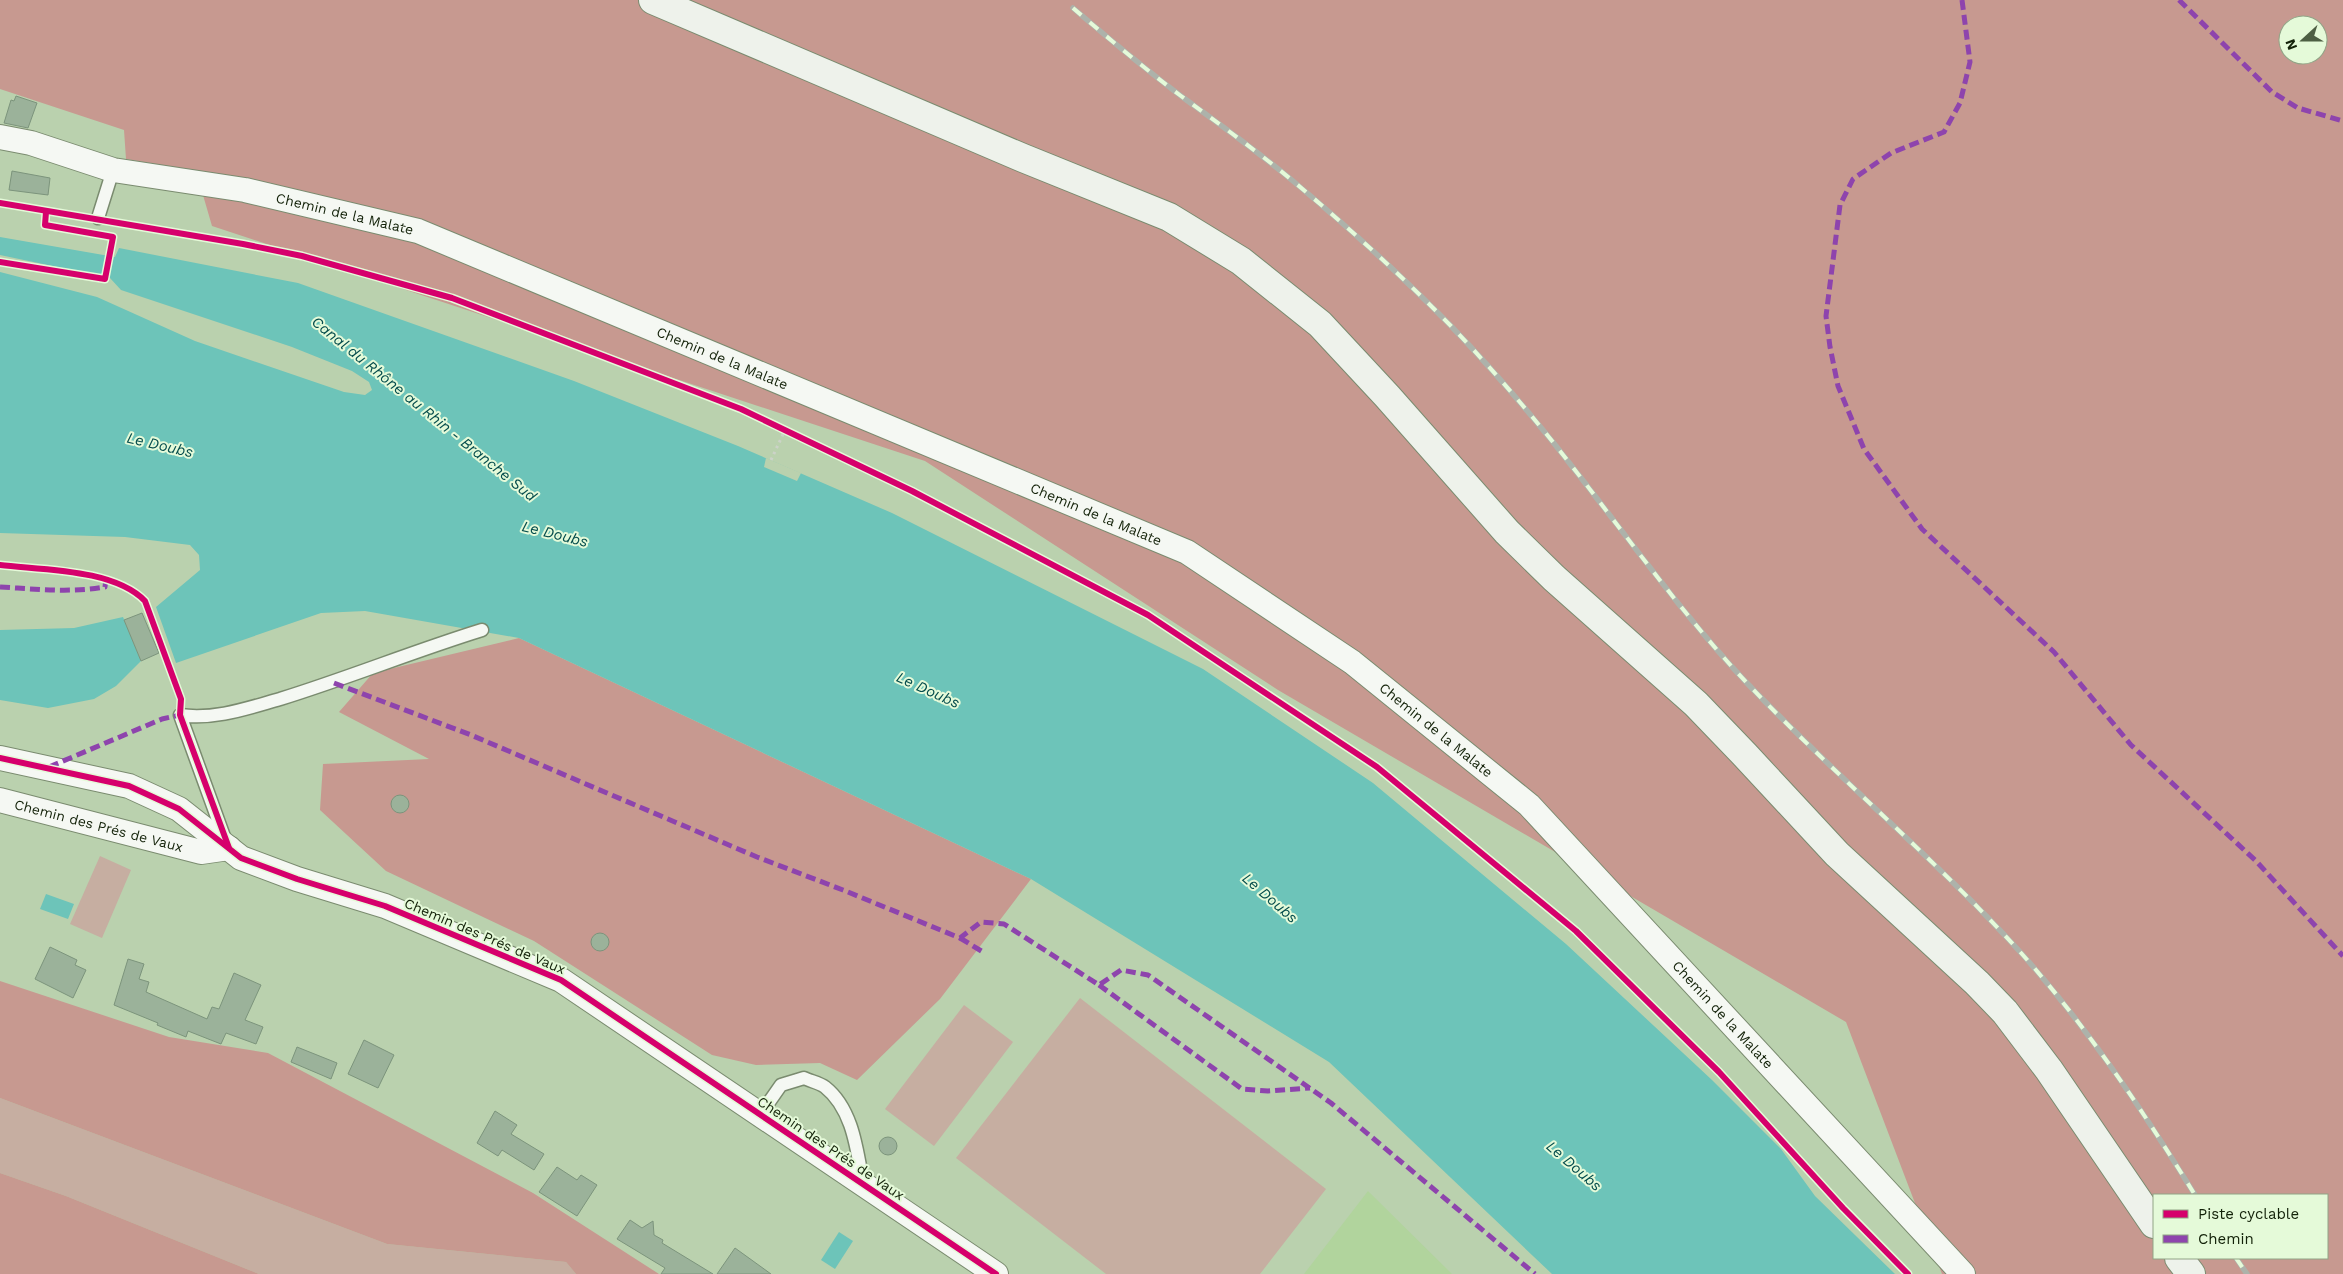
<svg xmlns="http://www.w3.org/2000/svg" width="2343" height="1274" font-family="'Work Sans',sans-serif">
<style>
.built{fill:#b1d49d}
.green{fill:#c6aea1}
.forest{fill:#c79990;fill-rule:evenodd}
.water{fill:#6dc4b9}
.pier{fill:#bad1ae}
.building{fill:#9bb29a;stroke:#7c947c}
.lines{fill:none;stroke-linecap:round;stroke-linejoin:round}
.service-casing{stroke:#7a8b6f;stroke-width:15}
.minor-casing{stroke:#7a8b6f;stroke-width:26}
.secondary-casing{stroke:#7a8b6f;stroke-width:30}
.path{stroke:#ccd3c8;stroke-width:3;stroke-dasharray:2.5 4;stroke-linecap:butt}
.service{stroke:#f5f8f3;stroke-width:12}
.minor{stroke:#f5f8f3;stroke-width:24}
.secondary{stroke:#eef2eb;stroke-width:28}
.rail-casing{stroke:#adb2aa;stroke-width:5.5}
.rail{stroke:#e5fad9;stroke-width:4;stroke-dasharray:11;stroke-linecap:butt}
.quiet{stroke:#8e44ad;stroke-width:5;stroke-dasharray:10 5;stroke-linecap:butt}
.cycleway-casing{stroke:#e5fad9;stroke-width:9}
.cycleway{stroke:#d6006c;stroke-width:6}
.labels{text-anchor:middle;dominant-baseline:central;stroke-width:4;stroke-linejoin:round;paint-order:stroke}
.street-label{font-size:14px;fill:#132209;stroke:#e5fad9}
.water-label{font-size:15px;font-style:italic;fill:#044c4c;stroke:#e5fad9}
</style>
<rect width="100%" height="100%" fill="#bad1ae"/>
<polygon class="built" points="1368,1191 1452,1274 1304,1274"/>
<g class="green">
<polygon points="100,856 131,870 102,938 70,924"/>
<polygon points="1080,998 1326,1189 1260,1274 1106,1274 956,1158"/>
<polygon points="964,1005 1013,1042 934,1146 885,1109"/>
<polygon points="0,1098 387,1244 566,1262 576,1274 259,1274 66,1196 0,1173"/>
</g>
<g class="forest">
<path d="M0,0H2343V1274H1942L1846,1022L1278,690L925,461L212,226L196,171L126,159L124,130L0,89ZM2288,25H2318V55H2288ZM2154,1195H2327V1258H2154Z"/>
<polygon points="519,638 1031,879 940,999 857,1080 820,1063 756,1065 712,1055 534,941 386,871 320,810 323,764 429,759 339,712 373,673"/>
<polygon points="0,981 169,1037 268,1053 533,1193 659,1274 576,1274 566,1262 387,1244 0,1098"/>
<polygon points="0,1173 66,1196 259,1274 0,1274"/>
</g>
<g class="water">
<polygon points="0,237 115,257 119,248 298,283 574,381 738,446 892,513 1203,669 1373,783 1566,944 1712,1080 1781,1149 1815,1196 1895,1274 1552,1274 1329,1062 1031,879 519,638 365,611 321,613 176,663 156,607 200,570 199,555 190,545 125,537 0,533 0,272 97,297 195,341 344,392 365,395 372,390 369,382 352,371 292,347 121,290 110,278 0,255"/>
<polygon points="123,617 141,661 116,686 94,699 48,708 0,700 0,630 74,628"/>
<polygon points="46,894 74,904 68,919 40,909"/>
<polygon points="839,1232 853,1241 835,1269 821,1260"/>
</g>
<polygon class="pier" points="766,458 801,473 797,481 764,467"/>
<g class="building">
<polygon points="16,96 37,103 28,128 4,123 11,100 14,101"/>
<polygon points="12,171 50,178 48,195 9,190"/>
<polygon points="142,613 159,653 141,661 124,620"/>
<circle cx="400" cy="804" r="9"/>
<circle cx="600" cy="942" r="9"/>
<polygon points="50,947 77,960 75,965 86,970 73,998 35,979"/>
<polygon points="128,959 144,964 139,979 149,982 146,992 207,1019 212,1007 219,1009 234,973 261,985 245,1020 263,1027 256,1044 226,1033 221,1044 188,1031 186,1037 157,1025 158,1023 114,1005"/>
<polygon points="364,1040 394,1055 378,1088 348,1074"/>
<polygon points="297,1047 337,1063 331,1079 291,1062"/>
<polygon points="495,1111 517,1125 511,1134 544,1154 534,1170 502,1150 498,1156 477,1143"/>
<circle cx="888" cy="1146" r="9"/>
<polygon points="557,1167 577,1180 581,1175 597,1185 577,1216 539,1192"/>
<polygon points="630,1220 642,1228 653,1221 654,1235 663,1240 662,1243 713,1274 661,1274 665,1268 617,1239"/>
<polygon points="735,1248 771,1274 717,1274"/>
</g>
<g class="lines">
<g class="service-casing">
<g id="service">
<polyline points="98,218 113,170"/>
<path d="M226,842L180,715C215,720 248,708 280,699C348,678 414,651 482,630"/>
<path d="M760,1115L781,1085L804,1078C810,1081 820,1083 825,1087C853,1109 857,1151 863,1183"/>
</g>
</g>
<g class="minor-casing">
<g id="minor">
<path id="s1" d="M0,137L31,143L113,170L245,190L418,231L1187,552L1352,662L1529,805L1963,1274"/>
<polyline points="0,758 129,786 179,809 241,858 297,879 385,906 561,980 996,1274"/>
<path id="s2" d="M0,800L201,852L229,848"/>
</g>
</g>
<g class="secondary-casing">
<g id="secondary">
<polyline points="653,0 1023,158 1169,217 1241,261 1320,324 1387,396 1507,532 1554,578 1696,704 1745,755 1837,854 1977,983 2005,1012 2049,1070 2154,1224"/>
<polyline points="2179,1258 2191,1274"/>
</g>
</g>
<polyline class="path" points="771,460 785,430"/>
<use href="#service" class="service"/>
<use href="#minor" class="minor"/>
<use href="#secondary" class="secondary"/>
<g class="rail-casing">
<g id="rail">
<path d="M1073,8C1108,38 1144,68 1181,96C1219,124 1257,151 1293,181C1348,227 1401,275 1451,326C1499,376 1543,428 1585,483C1637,550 1687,619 1746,682C1835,776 1935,858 2022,954C2088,1028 2143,1111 2195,1195"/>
<polyline points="2236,1258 2247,1274"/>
</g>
</g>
<use href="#rail" class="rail"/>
<g class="quiet">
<polyline points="1962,0 1970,62 1960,103 1944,132 1891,153 1853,179 1840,205 1826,316 1830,347 1838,386 1864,449 1922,529 2054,652 2131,745 2256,861 2343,956"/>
<polyline points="2179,0 2272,92 2298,108 2343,121"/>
<path d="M0,587C35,589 70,593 105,587L106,578"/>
<polyline points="334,683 471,735 757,857 843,890 960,938 981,922 1004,924 1099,985 1121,970 1148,975 1331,1103 1535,1274"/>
<polyline points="49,767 162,719 180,715 180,712"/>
<polyline points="960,938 983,952"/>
<polyline points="1099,985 1242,1089 1268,1091 1310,1088"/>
</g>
<g class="cycleway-casing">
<g id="cycleway">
<polyline points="0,203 243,244 302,256 452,298 741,409 912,491 1148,615 1377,767 1576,931 1719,1072 1843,1208 1908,1274"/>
<polyline points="0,262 105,279 113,237 45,225 46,212"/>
<path d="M0,565C43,570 114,569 145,601L181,699L180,715L229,848"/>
<polyline points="0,758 129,786 179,809 241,858 297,879 385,906 561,980 996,1274"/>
</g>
</g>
<use href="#cycleway" class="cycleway"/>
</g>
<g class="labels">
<g class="street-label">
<text stroke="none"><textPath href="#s1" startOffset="354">Chemin de la Malate</textPath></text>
<text stroke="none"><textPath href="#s1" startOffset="759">Chemin de la Malate</textPath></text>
<text stroke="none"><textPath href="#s1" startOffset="1164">Chemin de la Malate</textPath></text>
<text stroke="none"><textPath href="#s1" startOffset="1569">Chemin de la Malate</textPath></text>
<text stroke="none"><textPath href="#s2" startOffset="102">Chemin des Prés de Vaux</textPath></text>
<text transform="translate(485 936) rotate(23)">Chemin des Prés de Vaux</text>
<text stroke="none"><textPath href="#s1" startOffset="1974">Chemin de la Malate</textPath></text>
<text transform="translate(831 1148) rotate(34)">Chemin des Prés de Vaux</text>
</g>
<g class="water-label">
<text transform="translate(424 409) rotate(39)">Canal du Rhône au Rhin - Branche Sud</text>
<text transform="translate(160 445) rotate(13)">Le Doubs</text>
<text transform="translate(555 534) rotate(14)">Le Doubs</text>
<text transform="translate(928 690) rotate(24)">Le Doubs</text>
<text transform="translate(1270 898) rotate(41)">Le Doubs</text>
<text transform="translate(1574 1166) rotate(41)">Le Doubs</text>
</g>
</g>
<rect x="2153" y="1194" width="175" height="65" fill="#e5fad9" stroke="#91a486"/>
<rect x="2163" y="1210" width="25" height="8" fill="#d6006c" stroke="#91a486"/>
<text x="2198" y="1219" font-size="15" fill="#132209">Piste cyclable</text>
<rect x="2163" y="1235" width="25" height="8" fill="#8e44ad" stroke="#91a486"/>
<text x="2198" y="1244" font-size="15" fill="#132209">Chemin</text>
<g transform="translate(2303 40) rotate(249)"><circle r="24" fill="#e5fad9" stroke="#91a486"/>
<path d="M0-4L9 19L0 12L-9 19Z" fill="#4d5f43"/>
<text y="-8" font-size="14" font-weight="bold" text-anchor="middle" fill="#132209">N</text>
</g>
</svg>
